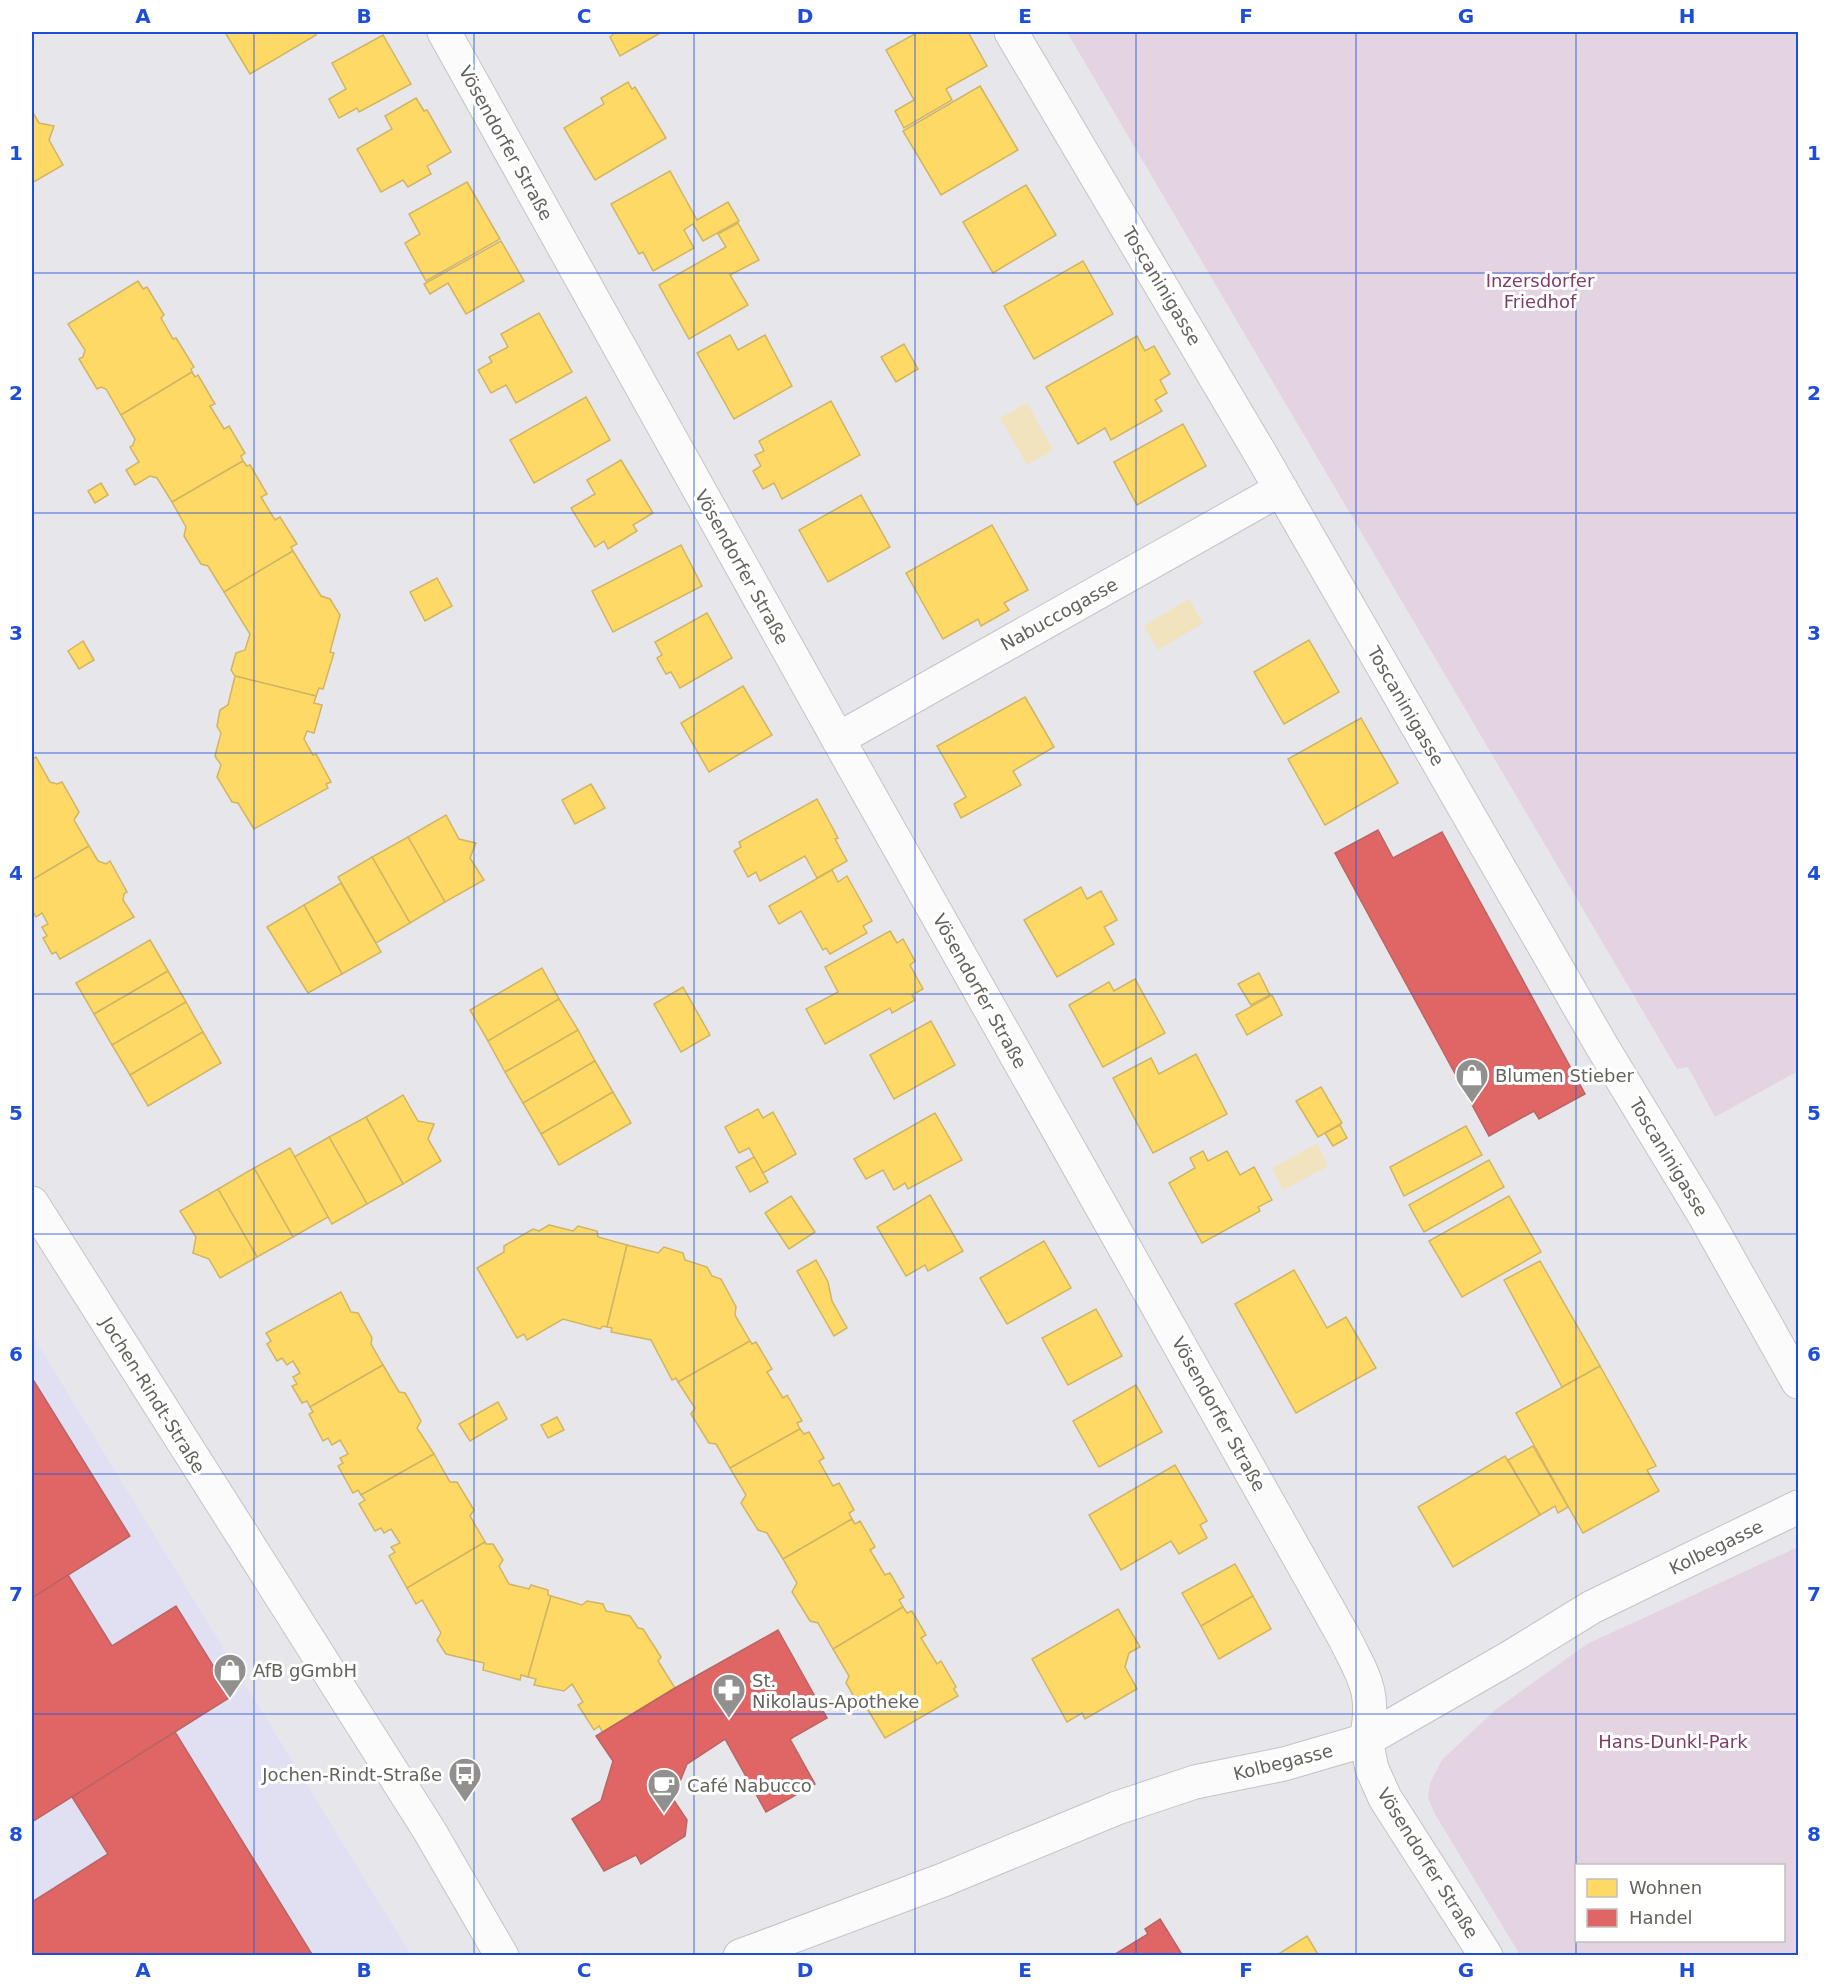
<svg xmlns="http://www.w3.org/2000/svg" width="1830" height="1987" font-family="'DejaVu Sans',sans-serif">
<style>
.commercial{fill:#e1e0f3}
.green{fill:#e4d3e1;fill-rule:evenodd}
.water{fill:#f1e3be}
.homes{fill:#ffd966;stroke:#d0b563;stroke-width:1.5}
.shops{fill:#e06666;stroke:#ba6563;stroke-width:1.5}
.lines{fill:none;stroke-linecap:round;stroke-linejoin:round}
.street-casing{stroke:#c5c5c6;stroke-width:35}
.secondary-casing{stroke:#c4c4c4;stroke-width:35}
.street{stroke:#fbfbfc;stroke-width:33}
.secondary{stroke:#fbfbfc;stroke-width:33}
.grid{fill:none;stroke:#1d4ed8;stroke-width:1.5;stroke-opacity:0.55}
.labels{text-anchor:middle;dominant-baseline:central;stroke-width:6;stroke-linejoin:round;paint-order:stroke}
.street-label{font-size:18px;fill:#63625c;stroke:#fff}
.park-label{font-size:18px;fill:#803d69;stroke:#fff}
.poi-label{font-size:18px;fill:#63625c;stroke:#fff;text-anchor:start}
.neatline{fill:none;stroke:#1d4ed8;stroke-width:2}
.grid-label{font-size:20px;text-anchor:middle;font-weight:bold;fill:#1d4ed8}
</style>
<rect width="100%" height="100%" fill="#e6e6eb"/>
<polygon class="commercial" points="32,1335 411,1955 32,1955"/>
<g class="green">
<polygon points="1067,32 1798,32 1798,1071 1715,1117 1688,1067 1677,1069"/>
<path d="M1798,1547V1955H1520L1435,1814L1428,1798L1430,1783L1442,1760L1495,1710L1587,1644ZM1576,1866H1784V1940H1576Z"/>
</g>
<g class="water">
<polygon points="1027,403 1053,450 1027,465 1000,418"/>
<polygon points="1189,599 1203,623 1158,650 1144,626"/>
<polygon points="1317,1144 1328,1166 1283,1190 1272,1168"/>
</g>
<g class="homes">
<polygon points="230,32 314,32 316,35 250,74 226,34"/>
<polygon points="616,32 662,32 620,56 610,37"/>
<polygon points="918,32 968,32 987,66 946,89 952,100 904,128 895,111 914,100 886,50"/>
<polygon points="383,35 411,84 359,112 357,108 339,118 329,99 346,89 332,63"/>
<polygon points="628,82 632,89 635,87 666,138 595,180 564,128 604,104 601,98"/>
<polygon points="980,86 1018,150 941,195 903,131"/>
<polygon points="416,98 424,111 427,110 451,152 427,166 431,174 408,187 403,180 381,192 357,149 392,129 385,116"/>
<polygon points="32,111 39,123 54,126 49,140 63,165 32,183"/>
<polygon points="670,171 697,220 728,202 739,221 703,241 693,224 684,230 694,248 653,271 643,252 639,254 611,204"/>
<polygon points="467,182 500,239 426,281 405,243 420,234 409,214"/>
<polygon points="1026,185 1056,235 993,273 963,222"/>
<polygon points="738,223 759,260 730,275 748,305 689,339 659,285 726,247 718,234"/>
<polygon points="501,241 524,281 466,314 448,283 430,294 424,284"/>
<polygon points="1083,261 1113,314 1034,359 1004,306"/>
<polygon points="138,281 143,289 147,287 164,315 161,318 173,339 176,338 194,367 191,369 192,372 121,415 106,389 101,387 97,389 79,359 83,357 85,350 68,324"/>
<polygon points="539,313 572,372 516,403 506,385 491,393 478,370 492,362 489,357 508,347 501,334"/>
<polygon points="730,335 738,350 765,335 792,386 734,419 697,353"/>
<polygon points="1137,336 1145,351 1154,346 1170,374 1160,380 1167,393 1155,400 1162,411 1111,440 1105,428 1078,444 1046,387"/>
<polygon points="904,344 918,369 896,382 881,357"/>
<polygon points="192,372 195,377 198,375 215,404 210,406 224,429 229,426 245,453 241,456 243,461 172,502 157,478 150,476 135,485 126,470 139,462 130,447 133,445 135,439 121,415"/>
<polygon points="586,397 610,440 534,483 510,440"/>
<polygon points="831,401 860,455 782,499 774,483 763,489 753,471 761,466 755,455 764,451 759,441"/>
<polygon points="1183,424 1206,466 1137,505 1114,462"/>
<polygon points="621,460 653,513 633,525 637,531 608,549 604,541 595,547 571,508 595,494 587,480"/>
<polygon points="243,461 247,466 250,465 267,494 261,497 275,520 280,517 297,544 291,547 293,551 224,592 208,566 201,564 184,536 186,527 172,502"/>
<polygon points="101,483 108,495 95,503 88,491"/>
<polygon points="861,495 890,547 828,582 799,530"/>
<polygon points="992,525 1028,590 1004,603 1009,610 981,626 978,619 943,639 906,573"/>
<polygon points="681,545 702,586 613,632 592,591"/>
<polygon points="293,551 321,596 330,599 340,615 330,652 334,653 323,689 319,688 316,696 235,676 231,670 236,653 245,650 250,634 224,592"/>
<polygon points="437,578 452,606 425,621 410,592"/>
<polygon points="707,613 732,658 680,688 671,672 666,674 657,658 662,655 655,642"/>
<polygon points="1309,640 1339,692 1284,724 1254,672"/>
<polygon points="83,641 94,660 79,669 68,651"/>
<polygon points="235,676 316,696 314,703 322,705 314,733 307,731 304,739 313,755 316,754 331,782 326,784 328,788 254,829 238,803 232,802 217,777 221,765 215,756 221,733 217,726 220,710 228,705"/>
<polygon points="743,686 772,735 709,772 681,723"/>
<polygon points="1025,697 1054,747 1013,771 1021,785 961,818 954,804 966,797 937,746"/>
<polygon points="1361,718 1398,783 1325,825 1288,759"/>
<polygon points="36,757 50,782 57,784 62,782 79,812 74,820 89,846 32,880 32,759"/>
<polygon points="591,784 605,808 575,824 562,800"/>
<polygon points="817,799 838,838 835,839 847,861 817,878 805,856 760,881 756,872 748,877 734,851 741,847 739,842"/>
<polygon points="446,815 459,839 476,843 470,858 484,880 445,902 408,837"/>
<polygon points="408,837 445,902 410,923 372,857"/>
<polygon points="89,846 98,861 106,864 110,861 127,892 124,894 123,900 134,917 60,959 56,952 52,954 43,938 47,936 42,927 48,924 42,913 36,917 32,910 32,880"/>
<polygon points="372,857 410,923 376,943 338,877"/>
<polygon points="832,870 838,882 847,876 872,921 863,926 867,933 830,954 826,948 823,950 801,911 779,924 769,906"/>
<polygon points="341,883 381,952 342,974 304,905"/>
<polygon points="1081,887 1087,899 1101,891 1117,920 1104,927 1114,944 1057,977 1024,920"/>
<polygon points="304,905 342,974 308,993 267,927"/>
<polygon points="890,931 897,943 903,939 915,961 910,965 923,989 912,995 915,1000 892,1013 890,1008 825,1044 806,1009 838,992 825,967"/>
<polygon points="150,940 168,971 94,1014 76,983"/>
<polygon points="542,968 559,999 488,1041 470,1010"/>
<polygon points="168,971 186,1002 112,1045 94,1014"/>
<polygon points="1259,973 1270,995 1251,1005 1238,984"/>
<polygon points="1135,979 1165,1033 1103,1067 1069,1005 1109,982 1114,991"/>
<polygon points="683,987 710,1035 681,1052 654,1004"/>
<polygon points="1272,995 1282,1015 1247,1035 1236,1015"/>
<polygon points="559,999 578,1030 505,1072 488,1041"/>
<polygon points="186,1002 203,1032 130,1075 112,1045"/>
<polygon points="931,1021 955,1065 894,1099 870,1055"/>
<polygon points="578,1030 595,1061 523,1103 505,1072"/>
<polygon points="203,1032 221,1063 148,1106 130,1075"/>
<polygon points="1196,1054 1227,1114 1153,1153 1113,1078 1151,1058 1159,1074"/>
<polygon points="595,1061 613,1092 541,1134 523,1103"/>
<polygon points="1321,1087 1342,1123 1318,1137 1296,1101"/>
<polygon points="613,1092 631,1123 559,1165 541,1134"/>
<polygon points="403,1095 418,1121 434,1124 428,1139 441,1161 403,1184 366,1117"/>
<polygon points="758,1109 763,1118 773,1112 796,1154 763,1173 749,1148 739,1153 725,1127"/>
<polygon points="935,1113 962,1160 908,1189 905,1183 894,1190 883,1170 866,1179 854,1159"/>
<polygon points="366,1117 403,1184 367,1204 329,1137"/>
<polygon points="1340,1125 1347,1138 1333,1146 1325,1133"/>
<polygon points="1466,1126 1482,1155 1404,1196 1390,1167"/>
<polygon points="329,1137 367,1204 332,1224 294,1157"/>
<polygon points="290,1148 328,1217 293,1237 254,1168"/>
<polygon points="1203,1151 1208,1161 1227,1151 1240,1175 1254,1167 1272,1200 1258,1207 1260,1211 1202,1243 1169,1183 1195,1168 1190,1158"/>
<polygon points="754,1157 768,1182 750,1192 736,1167"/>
<polygon points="1489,1160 1504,1187 1424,1232 1409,1205"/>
<polygon points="254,1168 293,1237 257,1257 218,1189"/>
<polygon points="218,1189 257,1257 220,1278 209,1259 193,1253 196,1237 180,1211"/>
<polygon points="930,1195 963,1251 928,1271 925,1265 906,1276 877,1227"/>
<polygon points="791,1196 815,1232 789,1249 765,1213"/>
<polygon points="1509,1196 1541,1252 1462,1297 1429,1241"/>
<polygon points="549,1225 573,1231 578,1226 597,1231 598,1237 627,1245 607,1327 603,1326 600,1329 563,1319 527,1340 524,1334 517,1338 477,1268 504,1252 504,1246 533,1229 539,1231"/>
<polygon points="1044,1241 1071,1288 1007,1324 980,1278"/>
<polygon points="627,1245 658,1253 664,1247 683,1253 685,1260 707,1267 712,1276 721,1279 736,1307 735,1315 750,1341 678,1382 676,1378 672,1380 651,1340 611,1332 612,1328 607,1327"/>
<polygon points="816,1260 828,1282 832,1301 847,1328 834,1336 797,1271"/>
<polygon points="1540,1261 1600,1366 1562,1387 1504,1280"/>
<polygon points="1294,1270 1327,1328 1346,1317 1376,1368 1296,1413 1235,1304"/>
<polygon points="341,1292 351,1312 358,1313 372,1338 371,1344 383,1365 310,1407 307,1401 302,1403 292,1386 297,1384 293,1377 300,1373 293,1361 287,1365 282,1358 277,1361 267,1344 271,1341 266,1333"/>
<polygon points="1096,1309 1122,1356 1068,1385 1042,1338"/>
<polygon points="750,1341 752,1344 756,1342 772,1369 767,1372 783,1398 787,1395 802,1421 797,1423 800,1429 730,1468 716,1444 709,1443 691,1414 695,1408 678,1382"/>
<polygon points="383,1365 399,1392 405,1393 421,1421 417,1428 434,1454 361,1495 358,1490 353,1493 338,1466 343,1463 340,1458 348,1454 340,1440 332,1445 328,1438 323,1441 309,1414 313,1412 310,1407"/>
<polygon points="1600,1366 1656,1466 1647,1470 1659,1491 1583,1533 1516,1413"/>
<polygon points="1136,1385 1162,1432 1099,1467 1073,1421"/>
<polygon points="498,1402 507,1419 470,1441 459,1424"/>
<polygon points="557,1417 564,1430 548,1438 541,1425"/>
<polygon points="800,1429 804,1434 809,1432 824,1458 819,1461 833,1486 839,1483 854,1510 849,1513 852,1519 783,1559 767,1533 758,1530 741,1503 746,1495 730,1468"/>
<polygon points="1533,1446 1568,1507 1558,1513 1555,1506 1540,1515 1508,1460"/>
<polygon points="434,1454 450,1482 457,1482 474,1510 470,1516 485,1542 407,1588 389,1556 395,1552 391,1547 400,1543 391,1529 384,1533 381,1528 375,1531 359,1504 365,1500 361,1495"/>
<polygon points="1505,1456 1540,1515 1453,1567 1418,1507"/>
<polygon points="1175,1465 1207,1521 1200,1525 1207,1538 1179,1554 1171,1541 1121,1570 1089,1515"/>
<polygon points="852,1519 855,1524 860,1521 875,1547 870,1550 885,1575 890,1573 904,1597 899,1600 903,1607 833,1649 818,1623 810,1621 792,1592 797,1583 783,1559"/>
<polygon points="485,1542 486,1544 493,1544 503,1560 499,1566 509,1584 529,1589 531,1585 548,1590 548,1595 551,1596 528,1677 521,1675 520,1680 483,1670 484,1663 446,1654 437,1640 441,1633 422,1600 416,1604 407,1588"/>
<polygon points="1235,1564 1253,1596 1201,1626 1182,1593"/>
<polygon points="551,1596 582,1605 587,1601 603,1604 606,1611 630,1616 638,1628 643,1629 661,1657 658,1661 675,1688 603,1733 599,1726 594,1730 578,1705 583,1702 572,1684 564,1691 534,1685 536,1679 528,1677"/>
<polygon points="1253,1596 1271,1629 1219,1659 1201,1626"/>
<polygon points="903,1607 907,1613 912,1611 926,1635 921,1638 937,1664 941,1661 956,1687 954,1689 958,1696 885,1738 868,1710 861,1708 846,1683 849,1676 833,1649"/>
<polygon points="1118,1609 1140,1647 1129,1653 1125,1667 1137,1689 1085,1719 1082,1713 1067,1722 1032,1659"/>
<polygon points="1307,1936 1319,1956 1281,1956 1280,1953"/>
</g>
<g class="shops">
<polygon points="1378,830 1393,858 1442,832 1585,1094 1539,1119 1534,1111 1489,1136 1335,853"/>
<polygon points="32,1378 130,1536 32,1598"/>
<polygon points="68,1575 112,1646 176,1606 232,1696 32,1822 32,1598"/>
<polygon points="778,1630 827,1718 790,1739 815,1784 766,1812 725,1739 687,1764 673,1799 687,1820 685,1836 641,1864 636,1855 604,1871 572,1819 601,1801 613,1761 596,1736 675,1688"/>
<polygon points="175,1732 313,1956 32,1956 32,1902 108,1854 72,1797"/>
<polygon points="1160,1919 1183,1956 1112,1956 1148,1934 1145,1929"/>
</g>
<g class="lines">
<g class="street-casing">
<g id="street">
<path d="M444,32L838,739L1345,1639C1365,1679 1376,1693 1366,1740"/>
<polyline points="1011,32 1260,453 1603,1048 1703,1213 1798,1382"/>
<polyline points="838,739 1281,489"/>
<polyline points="32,1203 429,1830 502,1956"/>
</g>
</g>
<g class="secondary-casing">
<g id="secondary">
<polyline points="1366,1740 1372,1769 1385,1798 1486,1956"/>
<polyline points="740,1956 943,1880 1117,1808 1195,1782 1284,1764 1366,1740 1509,1658 1592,1607 1798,1507"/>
</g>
</g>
<use href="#street" class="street"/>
<use href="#secondary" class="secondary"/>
</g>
<path class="grid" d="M254,32V1956M474,32V1956M694,32V1956M915,32V1956M1136,32V1956M1356,32V1956M1576,32V1866M32,273H1798M32,513H1798M32,753H1798M32,994H1798M32,1234H1798M32,1474H1798M32,1714H1798M1576,1866V1940M1576,1940V1956"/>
<defs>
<g id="shop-pin" transform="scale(1.725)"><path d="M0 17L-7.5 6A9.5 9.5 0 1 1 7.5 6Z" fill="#91908e" stroke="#fff"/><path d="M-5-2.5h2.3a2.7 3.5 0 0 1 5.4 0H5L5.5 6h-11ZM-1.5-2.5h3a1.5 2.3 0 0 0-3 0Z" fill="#fff"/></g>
<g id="pharmacy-pin" transform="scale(1.725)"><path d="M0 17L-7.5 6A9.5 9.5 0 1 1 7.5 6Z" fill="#91908e" stroke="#fff"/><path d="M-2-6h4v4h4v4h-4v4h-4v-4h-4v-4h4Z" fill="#fff"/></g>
<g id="bus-pin" transform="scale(1.725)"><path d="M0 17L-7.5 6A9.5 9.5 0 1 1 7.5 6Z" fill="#91908e" stroke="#fff"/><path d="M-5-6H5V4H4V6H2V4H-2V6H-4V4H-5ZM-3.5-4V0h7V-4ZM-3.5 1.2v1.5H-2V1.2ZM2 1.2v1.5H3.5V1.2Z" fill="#fff"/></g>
<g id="cafe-pin" transform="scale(1.725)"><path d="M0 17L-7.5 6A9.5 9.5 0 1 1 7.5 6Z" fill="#91908e" stroke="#fff"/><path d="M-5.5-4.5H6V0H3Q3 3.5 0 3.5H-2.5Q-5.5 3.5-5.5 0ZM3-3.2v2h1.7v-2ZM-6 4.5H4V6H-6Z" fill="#fff"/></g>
</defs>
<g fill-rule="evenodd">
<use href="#shop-pin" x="1472" y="1075"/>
<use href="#shop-pin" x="230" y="1670"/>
<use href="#pharmacy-pin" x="729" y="1690"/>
<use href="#bus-pin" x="465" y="1774"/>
<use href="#cafe-pin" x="664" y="1785"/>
</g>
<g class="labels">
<g class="street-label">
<text transform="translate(506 143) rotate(61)">Vösendorfer Straße</text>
<text transform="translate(1162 286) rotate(59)">Toscaninigasse</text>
<text transform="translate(742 567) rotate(61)">Vösendorfer Straße</text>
<text transform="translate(1059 614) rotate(-29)">Nabuccogasse</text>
<text transform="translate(1406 706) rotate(60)">Toscaninigasse</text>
<text transform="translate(980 991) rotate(61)">Vösendorfer Straße</text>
<text transform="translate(1669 1157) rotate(59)">Toscaninigasse</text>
<text transform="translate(153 1395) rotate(58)">Jochen-Rindt-Straße</text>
<text transform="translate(1219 1414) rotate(61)">Vösendorfer Straße</text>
<text transform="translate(1716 1547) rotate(-26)">Kolbegasse</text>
<text transform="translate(1283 1762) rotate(-14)">Kolbegasse</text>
<text transform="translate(1428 1863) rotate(58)">Vösendorfer Straße</text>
</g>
<g class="park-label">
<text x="1540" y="280">Inzersdorfer<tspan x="1540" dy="21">Friedhof</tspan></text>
<text x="1673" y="1741">Hans-Dunkl-Park</text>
</g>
<g class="poi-label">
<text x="1495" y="1075">Blumen Stieber</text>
<text x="253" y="1670">AfB gGmbH</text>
<text x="752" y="1680">St.<tspan x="752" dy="21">Nikolaus-Apotheke</tspan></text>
<text x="442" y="1774" text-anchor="end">Jochen-Rindt-Straße</text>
<text x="687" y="1785">Café Nabucco</text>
</g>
</g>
<rect width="1830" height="1987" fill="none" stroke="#ffffff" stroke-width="66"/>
<rect x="1575" y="1864" width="210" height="78" fill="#ffffff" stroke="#c1c0be" stroke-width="1.5"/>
<rect x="1587" y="1879" width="30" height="18" fill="#ffd966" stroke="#c1c0be" stroke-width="1.5"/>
<text x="1629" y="1894" font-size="18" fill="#63625c">Wohnen</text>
<rect x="1587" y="1909" width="30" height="18" fill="#e06666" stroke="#c1c0be" stroke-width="1.5"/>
<text x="1629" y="1924" font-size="18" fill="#63625c">Handel</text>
<rect x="33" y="33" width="1764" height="1921" class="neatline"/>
<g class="grid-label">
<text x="143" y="23">A</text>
<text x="364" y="23">B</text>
<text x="584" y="23">C</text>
<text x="805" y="23">D</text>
<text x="1025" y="23">E</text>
<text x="1246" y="23">F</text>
<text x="1466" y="23">G</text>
<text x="1687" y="23">H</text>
<text x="16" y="160">1</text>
<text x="1814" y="160">1</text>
<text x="16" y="400">2</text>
<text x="1814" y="400">2</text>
<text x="16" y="640">3</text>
<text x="1814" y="640">3</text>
<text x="16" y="880">4</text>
<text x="1814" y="880">4</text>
<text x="16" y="1120">5</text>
<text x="1814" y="1120">5</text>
<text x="16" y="1361">6</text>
<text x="1814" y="1361">6</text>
<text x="16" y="1601">7</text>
<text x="1814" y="1601">7</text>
<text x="16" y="1841">8</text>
<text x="1814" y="1841">8</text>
<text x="143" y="1977">A</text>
<text x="364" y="1977">B</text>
<text x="584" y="1977">C</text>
<text x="805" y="1977">D</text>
<text x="1025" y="1977">E</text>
<text x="1246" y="1977">F</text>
<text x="1466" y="1977">G</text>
<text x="1687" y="1977">H</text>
</g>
</svg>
